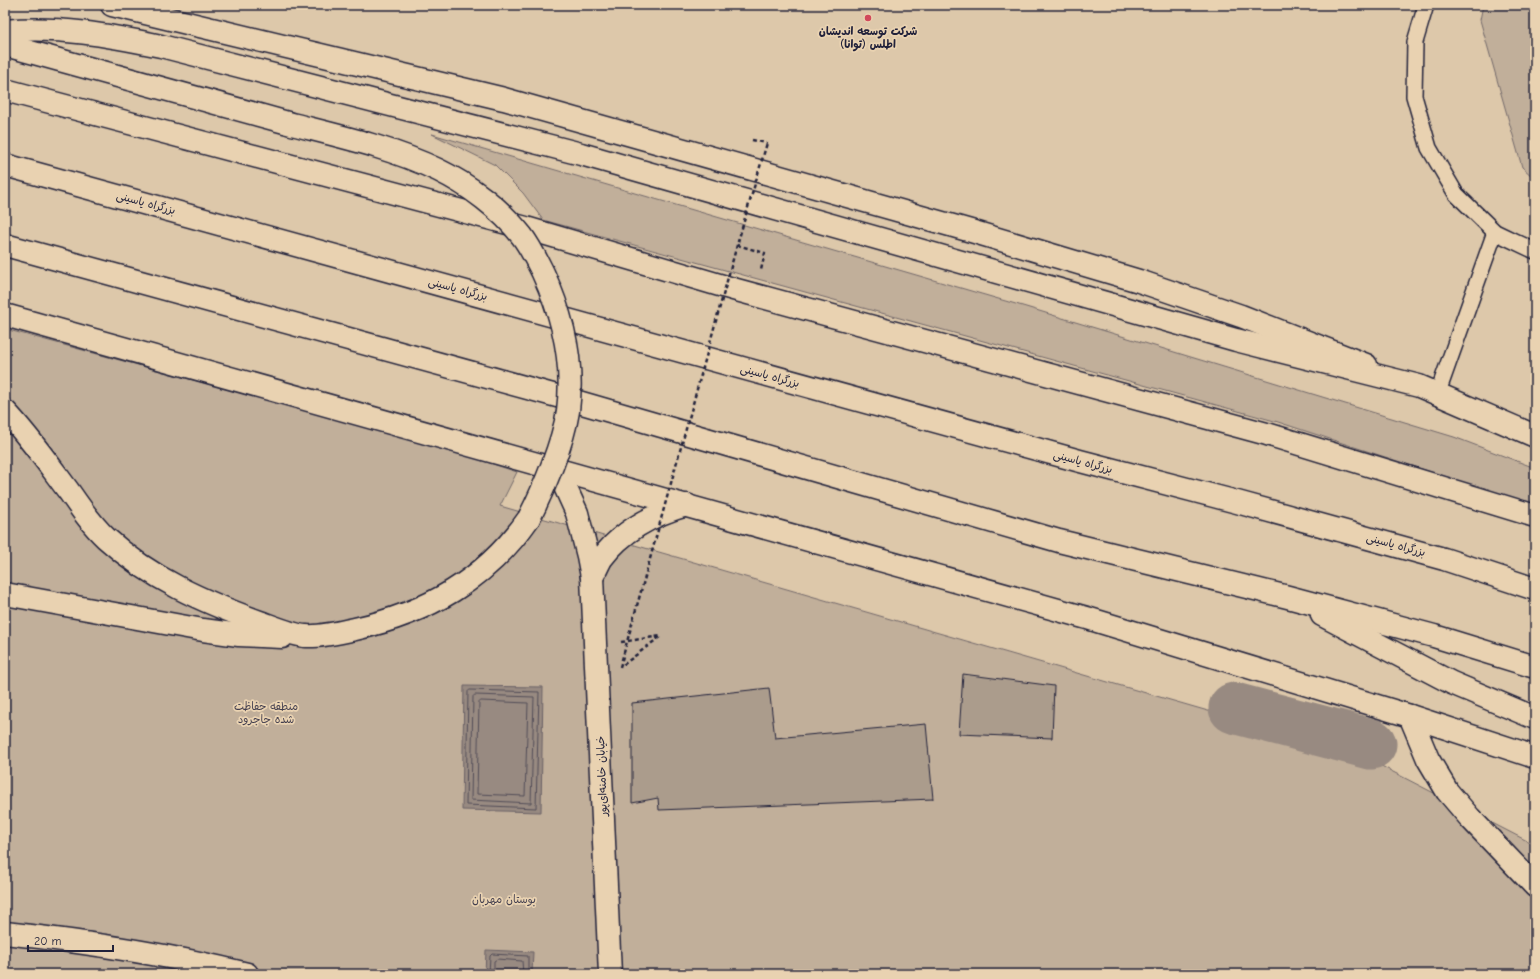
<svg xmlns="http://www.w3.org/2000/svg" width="1540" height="979" font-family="'Comic Neue','Playpen Sans Arabic',sans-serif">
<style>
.green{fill:#c1af9a;stroke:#72686a}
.water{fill:#988a81;stroke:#696065}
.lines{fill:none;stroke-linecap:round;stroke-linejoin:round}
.shore{stroke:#514c57;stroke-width:1}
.river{stroke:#988a81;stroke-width:51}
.building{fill:#ab9c8c;stroke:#22223b}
.lane-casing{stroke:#22223b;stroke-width:18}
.street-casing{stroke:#22223b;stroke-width:25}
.highway-casing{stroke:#22223b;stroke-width:25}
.path{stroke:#22223b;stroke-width:2.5;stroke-dasharray:4 3;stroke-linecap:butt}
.lane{stroke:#e9d2b1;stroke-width:15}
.street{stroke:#e9d2b1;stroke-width:22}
.highway{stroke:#e9d2b1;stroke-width:22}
.highway-bridge-casing{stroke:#22223b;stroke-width:25;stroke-linecap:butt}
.path-bridge{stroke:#22223b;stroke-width:2.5;stroke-dasharray:4 3;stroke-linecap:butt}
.highway-bridge{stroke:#e9d2b1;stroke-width:22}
.poi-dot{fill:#d1495b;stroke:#e9d2b1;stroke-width:1.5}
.labels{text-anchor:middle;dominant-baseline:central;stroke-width:3.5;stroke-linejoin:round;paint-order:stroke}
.poi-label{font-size:11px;font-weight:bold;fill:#22223b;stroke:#e9d2b1}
.street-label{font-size:11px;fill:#22223b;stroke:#e9d2b1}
.park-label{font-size:11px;fill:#423e4e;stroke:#e9d2b1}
</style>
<rect width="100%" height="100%" fill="#ddc8aa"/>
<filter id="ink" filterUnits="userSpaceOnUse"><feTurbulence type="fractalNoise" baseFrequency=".025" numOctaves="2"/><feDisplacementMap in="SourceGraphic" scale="8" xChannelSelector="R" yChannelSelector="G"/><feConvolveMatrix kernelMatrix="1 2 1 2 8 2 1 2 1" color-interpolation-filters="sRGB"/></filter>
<g filter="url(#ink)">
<g class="green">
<polygon points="1483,5 1535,5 1535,179 1522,167 1480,20"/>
<polygon points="432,134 1026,307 1454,437 1535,468 1535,506 1278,422 543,220 523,193 495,165"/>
<polygon points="5,329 441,447 517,472 500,506 1360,755 1535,845 1535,974 5,974"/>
</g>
<g class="water">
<polygon points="464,686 543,687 541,812 462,810"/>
<polygon points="486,950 533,952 532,974 485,974"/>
</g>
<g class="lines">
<g class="shore">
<polygon points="470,690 539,692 536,808 466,805 468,692"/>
<polygon points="475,695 534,697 531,803 471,800 473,697"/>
<polygon points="481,701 528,703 525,796 477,794 479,703"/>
<polyline points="489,974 490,956 492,954 528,956 528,974"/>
<polyline points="494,974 494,961 497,959 522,961 523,974"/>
</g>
<polyline class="river" points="1234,708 1371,744"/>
</g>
<g class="building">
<polygon points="963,674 1054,686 1052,738 959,734"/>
<polygon points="769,688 775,738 926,724 933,799 659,810 658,798 632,803 632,703"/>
</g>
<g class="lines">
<g class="lane-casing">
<g id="lane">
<polyline points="1426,5 1415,42 1414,96 1429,148 1456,194 1495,232 1535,251"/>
<polyline points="1437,395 1495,232"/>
</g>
</g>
<g class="street-casing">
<g id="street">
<polyline points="112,5 504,99 971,231 1139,281 1241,316 1366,365"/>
<polyline points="557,469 577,513 588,556 592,577 610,974"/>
<path d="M592,577C596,571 598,564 602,558C623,530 654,514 687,505"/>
<polyline points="1410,716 1428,759 1447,791 1470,818 1535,886"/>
<path d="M5,933C87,942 167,954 247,974"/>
</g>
</g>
<g class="highway-casing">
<g id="highway">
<path d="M5,31C59,26 108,35 161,46L581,154L1236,340L1419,386L1535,436"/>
<polyline points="5,45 288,123"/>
<polyline points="5,90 526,228 733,289 1267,434 1535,516"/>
<polyline points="5,165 1080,461 1237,502 1444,559 1535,589"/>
<polyline points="5,245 575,401 1059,541 1288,597 1434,636 1535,667"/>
<polyline points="5,315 1087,618 1410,716 1535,757"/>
<path d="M5,411C29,436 49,465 70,493C81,509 92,525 106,538C151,579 204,602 260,622C271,626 296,636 306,636C319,637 342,632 355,629C427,613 486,580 529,518"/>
<polyline points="5,594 203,630 239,635 282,637"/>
<polyline points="1322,615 1452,683 1535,718"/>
</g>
</g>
<g class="path">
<polyline points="752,140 767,143"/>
<polyline points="737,245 765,253 761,270"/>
<polyline points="621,642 661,636 623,665"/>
</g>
<use href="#lane" class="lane"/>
<use href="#street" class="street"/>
<use href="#highway" class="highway"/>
<g class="highway-bridge-casing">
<path id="highway-bridge" d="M288,123C338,136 390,147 438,170C469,185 501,209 522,236C531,248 537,261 543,273C563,316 574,363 568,411C563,443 544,489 529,518"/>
</g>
<polyline class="path-bridge" points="620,667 737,245 767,143"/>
<use href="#highway-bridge" class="highway-bridge"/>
</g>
</g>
<circle class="poi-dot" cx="868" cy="18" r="4"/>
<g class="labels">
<g class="poi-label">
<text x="868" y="31">شرکت توسعه اندیشان<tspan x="868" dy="13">اطلس (توانا)</tspan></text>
</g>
<g class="street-label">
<text transform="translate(146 203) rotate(15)">بزرگراه یاسینی</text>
<text transform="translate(458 289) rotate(15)">بزرگراه یاسینی</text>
<text transform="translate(770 376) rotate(15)">بزرگراه یاسینی</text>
<text transform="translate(1083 462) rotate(15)">بزرگراه یاسینی</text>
<text transform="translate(1396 545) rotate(15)">بزرگراه یاسینی</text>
<text transform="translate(602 776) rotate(-92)">خیابان خامنه‌ای‌پور</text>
</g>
<g class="park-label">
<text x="266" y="706">منطقه حفاظت<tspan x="266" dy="13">شده جاجرود</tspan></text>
<text x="504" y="899">بوستان مهربان</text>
</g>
</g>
<rect width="1540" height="979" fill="none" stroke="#e9d2b1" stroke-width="20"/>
<rect x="10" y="10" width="1520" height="959" fill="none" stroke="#22223b" stroke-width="1.5" filter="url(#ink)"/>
<path d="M28 945v6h85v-6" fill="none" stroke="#22223b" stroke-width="2"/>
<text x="34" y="945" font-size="12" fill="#22223b" stroke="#e9d2b1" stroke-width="3" paint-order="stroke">20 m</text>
</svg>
